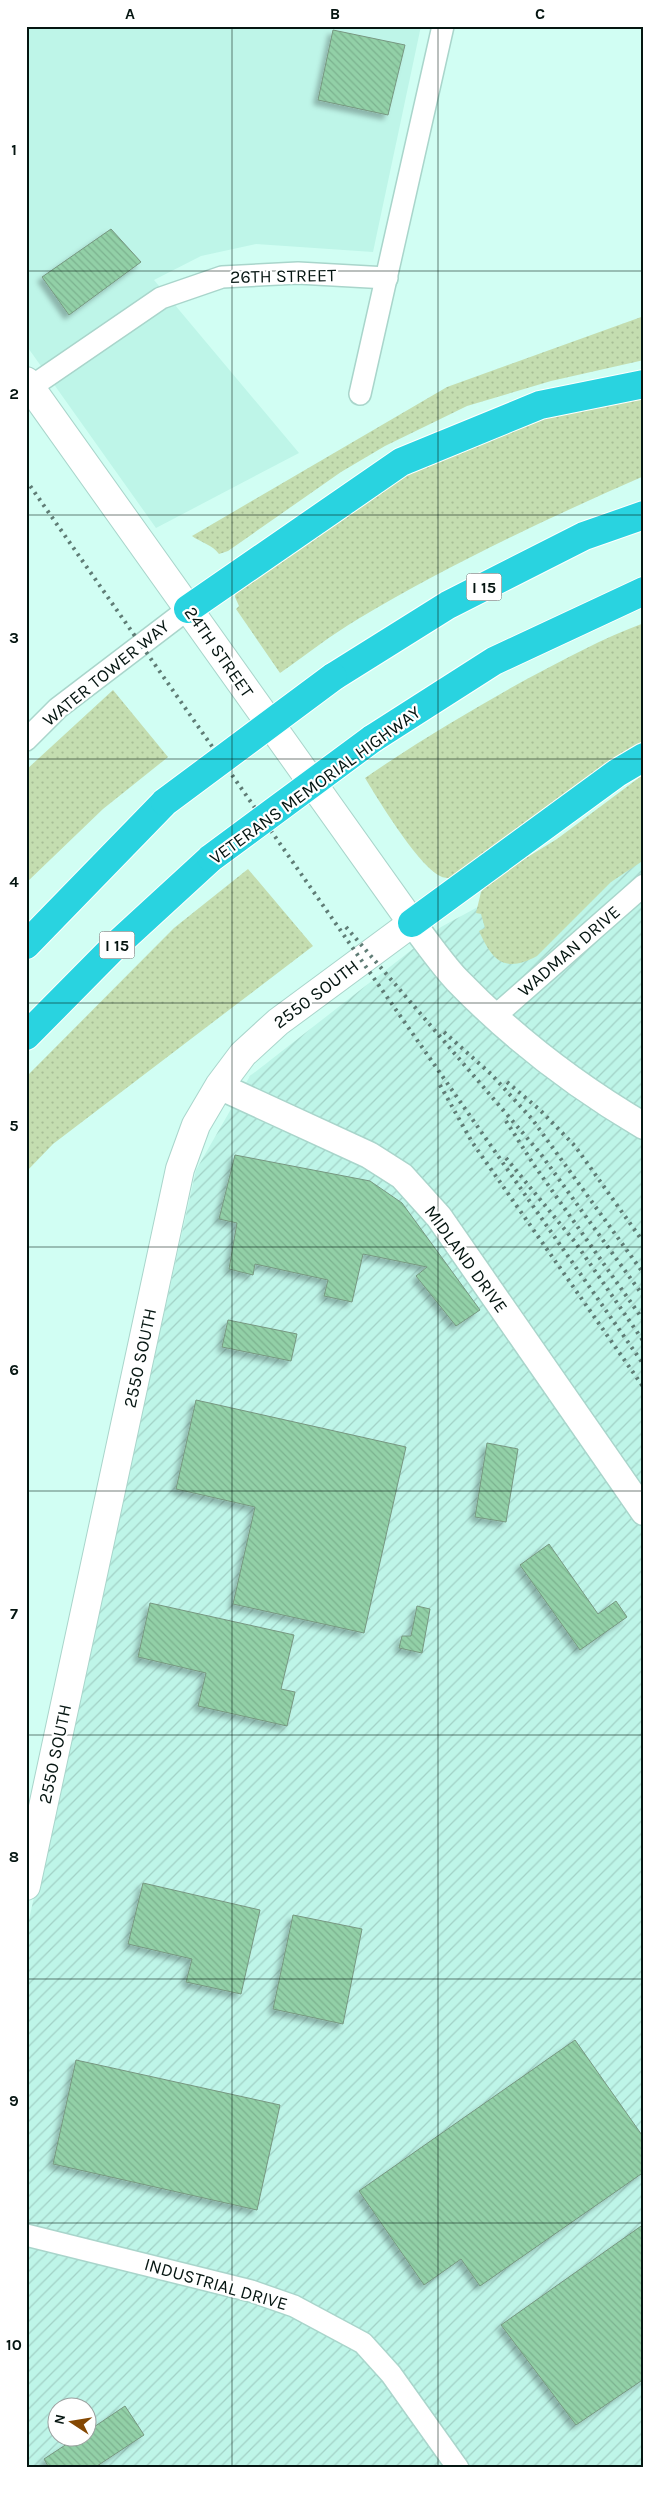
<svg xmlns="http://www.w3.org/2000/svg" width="670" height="2494" font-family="Karla,sans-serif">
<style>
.built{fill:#bef5e8}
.industrial{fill:url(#industrial-furrows);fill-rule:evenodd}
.grass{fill:url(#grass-dots)}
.building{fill:url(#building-back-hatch);stroke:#779781;filter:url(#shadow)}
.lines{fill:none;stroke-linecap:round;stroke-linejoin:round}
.minor-casing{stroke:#a9d5cb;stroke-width:24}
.tertiary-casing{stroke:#a9d5cb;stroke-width:29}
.secondary-casing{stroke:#a9d5cb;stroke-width:30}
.motorway-casing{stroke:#fff;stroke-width:30}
.minor{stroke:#fff;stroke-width:21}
.tertiary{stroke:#fff;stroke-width:26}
.secondary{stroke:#fff;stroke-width:28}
.motorway{stroke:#29d3e0;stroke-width:28}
.rail{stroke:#5f7c75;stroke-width:4;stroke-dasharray:2.5 5;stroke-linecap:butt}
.motorway-bridge-casing{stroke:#fff;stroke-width:30;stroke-linecap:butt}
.motorway-bridge{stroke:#29d3e0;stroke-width:28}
.grid{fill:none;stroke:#051511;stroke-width:1;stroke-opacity:0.55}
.labels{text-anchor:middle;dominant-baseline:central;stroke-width:4.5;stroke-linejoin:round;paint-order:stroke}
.shield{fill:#fff;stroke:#505b58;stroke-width:1}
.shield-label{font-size:16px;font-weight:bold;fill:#051511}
.street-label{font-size:18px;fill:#051511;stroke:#fff}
.neatline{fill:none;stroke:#051511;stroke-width:2}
.grid-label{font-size:16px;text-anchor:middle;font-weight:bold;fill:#051511}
</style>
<defs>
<pattern id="industrial-furrows" width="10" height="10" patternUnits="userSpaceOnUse" patternTransform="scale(1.25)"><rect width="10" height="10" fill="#bef5e8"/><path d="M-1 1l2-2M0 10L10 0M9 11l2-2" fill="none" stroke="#a2d1c6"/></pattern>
<pattern id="grass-dots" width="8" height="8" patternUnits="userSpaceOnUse" patternTransform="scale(1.25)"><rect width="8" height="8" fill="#c4ddb0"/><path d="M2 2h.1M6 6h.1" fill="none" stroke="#a7bd96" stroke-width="1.8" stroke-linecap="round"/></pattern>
<pattern id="building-back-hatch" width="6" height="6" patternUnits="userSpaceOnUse" patternTransform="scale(1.25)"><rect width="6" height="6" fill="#92d0a7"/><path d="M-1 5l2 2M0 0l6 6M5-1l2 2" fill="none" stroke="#7cb28f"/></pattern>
<filter id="shadow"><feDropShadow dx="-4.5" dy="4.5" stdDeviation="2.5" flood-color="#0004"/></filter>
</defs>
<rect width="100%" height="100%" fill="#d1fef3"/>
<polygon class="built" points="26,26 421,26 373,252 256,244 201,256 154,280 299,453 156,528 26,345"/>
<path class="industrial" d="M644,817V2468H26V1933L196,1170L250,1076L441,927ZM58,2406H88V2436H58Z"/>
<g class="grass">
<path d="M644,316V360L551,381L467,406L385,446L341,472L228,551L219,554C213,545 200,542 192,536L447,387Z"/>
<path d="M644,398V476C546,519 450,564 358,619C331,635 306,655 280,673L236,609L239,606L235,597L236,590L385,483L511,428L555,415Z"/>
<path d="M644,623V740L452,878C448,878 443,878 440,876C418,865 379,801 365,778C417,742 471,710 527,679C565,659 603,638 644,623Z"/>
<polygon points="113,690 168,757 103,809 26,883 26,770"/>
<path d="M644,774V860L611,882L537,956C505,973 493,962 479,931L485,928L481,914L476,913L481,892L490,880L557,839Z"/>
<polygon points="248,869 313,946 53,1144 26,1172 26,1077 174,928"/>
</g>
<g class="building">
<polygon points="333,30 405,45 388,115 318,100"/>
<polygon points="111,229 141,262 69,315 42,277"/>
<polygon points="235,1155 370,1181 402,1203 480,1310 456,1326 416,1276 427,1267 363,1254 352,1302 324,1296 328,1280 255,1264 253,1275 229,1269 237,1223 219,1219"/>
<polygon points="228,1320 297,1334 291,1361 222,1347"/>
<polygon points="196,1400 406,1447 364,1633 233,1604 255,1507 176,1489"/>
<polygon points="487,1443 518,1449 506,1522 475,1517"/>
<polygon points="549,1544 598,1614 616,1601 627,1617 580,1650 520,1565"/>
<polygon points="150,1603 294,1635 281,1689 295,1692 287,1726 198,1706 206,1673 138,1657"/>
<polygon points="417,1606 430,1609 422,1653 399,1648 402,1636 411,1636"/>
<polygon points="143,1883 260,1910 241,1994 186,1982 192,1959 128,1944"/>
<polygon points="293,1915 362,1929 343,2024 273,2009"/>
<polygon points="575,2040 644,2138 644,2172 480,2286 461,2259 424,2285 359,2191"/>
<polygon points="76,2060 280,2105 257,2210 53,2164"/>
<polygon points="644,2224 644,2379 576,2425 501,2325"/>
<polygon points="125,2406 144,2435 94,2468 49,2468 44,2459 79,2436 88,2436 88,2431"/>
</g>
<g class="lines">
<g class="minor-casing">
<g id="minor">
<polyline points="31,387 161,298 222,277 298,273 387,278"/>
<polyline points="360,394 443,26"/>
<polyline points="26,740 58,708 188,609"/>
<polyline points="494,1017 644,885"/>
<polyline points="26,2235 251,2291 294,2306 363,2343 391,2374 458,2468"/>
</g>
</g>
<g class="tertiary-casing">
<g id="tertiary">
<path d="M412,923C427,942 441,963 457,980C512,1037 576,1086 644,1126"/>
<polyline points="219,1086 369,1155 402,1176 439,1217 644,1512"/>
</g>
</g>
<g class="secondary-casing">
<polyline id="secondary" points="26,381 412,923 278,1022 243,1054 219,1086 196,1125 180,1169 26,1886"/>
</g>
<g class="motorway-casing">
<g id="motorway">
<polyline points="188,609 401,462 540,405 644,384"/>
<polyline points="333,677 448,605 584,536 644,515"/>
<polyline points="372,739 494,661 644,591"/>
<polyline points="412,923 617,773 644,757"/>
<polyline points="26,945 165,802"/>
<polyline points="26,1036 114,947 211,858"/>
</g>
</g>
<use href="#minor" class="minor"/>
<use href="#tertiary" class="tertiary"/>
<use href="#secondary" class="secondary"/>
<use href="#motorway" class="motorway"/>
<g class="rail">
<polyline points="26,480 644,1365"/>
<polyline points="346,927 540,1153 644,1297"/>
<polyline points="444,1032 491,1074 532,1119 644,1274"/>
<polyline points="507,1082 540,1110 575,1146 644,1243"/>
<polyline points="440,1085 472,1142 644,1388"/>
<polyline points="506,1121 534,1165 644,1321"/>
<polyline points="506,1158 575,1242 644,1342"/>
</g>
<g class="motorway-bridge-casing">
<g id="motorway-bridge">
<polyline points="165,802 333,677"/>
<polyline points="211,858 372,739"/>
</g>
</g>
<use href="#motorway-bridge" class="motorway-bridge"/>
</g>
<path class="grid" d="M232,26V2468M438,26V2468M26,271H644M26,515H644M26,759H644M26,1003H644M26,1247H644M26,1491H644M26,1735H644M26,1979H644M26,2223H644"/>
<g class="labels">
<g class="shield">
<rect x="466.5" y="573.5" width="35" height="27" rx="4"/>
<rect x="99.5" y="931.5" width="35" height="27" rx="4"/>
</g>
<g class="shield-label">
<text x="484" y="587">I 15</text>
<text x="117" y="945">I 15</text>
</g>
<g class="street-label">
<text transform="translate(283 276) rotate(-1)">26TH STREET</text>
<text transform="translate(219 652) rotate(55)">24TH STREET</text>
<text transform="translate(106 673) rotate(-39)">WATER TOWER WAY</text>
<text transform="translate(315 785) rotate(-36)">VETERANS MEMORIAL HIGHWAY</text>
<text transform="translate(569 951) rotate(-41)">WADMAN DRIVE</text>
<text transform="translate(316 994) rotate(-37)">2550 SOUTH</text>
<text transform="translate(466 1259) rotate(54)">MIDLAND DRIVE</text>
<text transform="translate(140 1358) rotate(-78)">2550 SOUTH</text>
<text transform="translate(55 1754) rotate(-78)">2550 SOUTH</text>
<text transform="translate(216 2284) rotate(16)">INDUSTRIAL DRIVE</text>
</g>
</g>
<rect width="670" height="2494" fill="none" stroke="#ffffff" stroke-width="55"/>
<g transform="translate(72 2422) rotate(282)"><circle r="24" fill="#ffffff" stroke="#9ba1a0"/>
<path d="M0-4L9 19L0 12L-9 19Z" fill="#844803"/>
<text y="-8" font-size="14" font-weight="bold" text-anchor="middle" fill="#051511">N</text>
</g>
<rect x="28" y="28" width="614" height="2438" class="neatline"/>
<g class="grid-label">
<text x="130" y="19">A</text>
<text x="335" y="19">B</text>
<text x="540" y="19">C</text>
<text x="14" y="155">1</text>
<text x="14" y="399">2</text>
<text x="14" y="643">3</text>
<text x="14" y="887">4</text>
<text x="14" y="1131">5</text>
<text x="14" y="1375">6</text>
<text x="14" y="1619">7</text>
<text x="14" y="1862">8</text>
<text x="14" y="2106">9</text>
<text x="14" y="2350">10</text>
</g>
</svg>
